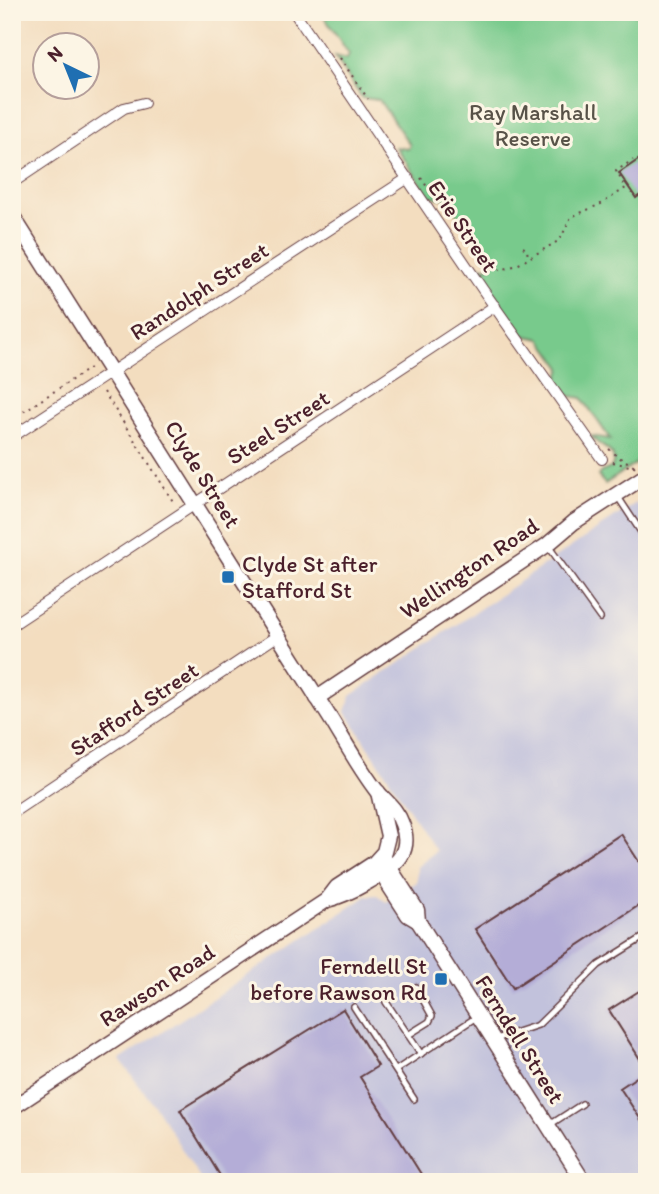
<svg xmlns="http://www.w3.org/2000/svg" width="659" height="1194" font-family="Itim,sans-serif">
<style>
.industrial{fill:#c2c2dc}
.green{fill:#78ca8c;stroke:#61745c;stroke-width:2}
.building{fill:#b4add7}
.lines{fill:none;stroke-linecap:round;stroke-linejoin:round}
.service-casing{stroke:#633c41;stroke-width:8}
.minor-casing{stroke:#633c41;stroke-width:12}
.secondary-casing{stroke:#633c41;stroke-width:17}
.path{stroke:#633c41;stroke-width:2;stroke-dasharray:2 5;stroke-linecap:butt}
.service{stroke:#fff;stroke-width:5}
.minor{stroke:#fff;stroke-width:10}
.secondary{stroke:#fff;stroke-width:14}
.poi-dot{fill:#1f6fb2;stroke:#fcf5e5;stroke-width:2.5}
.labels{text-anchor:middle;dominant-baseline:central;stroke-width:6;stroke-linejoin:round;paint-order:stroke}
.park-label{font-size:23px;fill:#585248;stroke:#fcf5e5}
.street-label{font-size:23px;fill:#4a1f2b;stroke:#fcf5e5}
.poi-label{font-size:23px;fill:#4a1f2b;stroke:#fcf5e5;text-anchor:start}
</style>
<rect width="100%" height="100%" fill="#fcf5e5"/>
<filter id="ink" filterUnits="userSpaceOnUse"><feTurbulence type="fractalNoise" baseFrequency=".0143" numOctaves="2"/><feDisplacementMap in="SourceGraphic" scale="14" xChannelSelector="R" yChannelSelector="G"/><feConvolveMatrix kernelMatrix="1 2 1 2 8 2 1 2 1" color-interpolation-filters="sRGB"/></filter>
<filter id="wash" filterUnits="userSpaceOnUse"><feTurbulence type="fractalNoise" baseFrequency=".00686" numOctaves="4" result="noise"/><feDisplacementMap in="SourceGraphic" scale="28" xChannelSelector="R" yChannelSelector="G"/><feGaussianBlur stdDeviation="1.57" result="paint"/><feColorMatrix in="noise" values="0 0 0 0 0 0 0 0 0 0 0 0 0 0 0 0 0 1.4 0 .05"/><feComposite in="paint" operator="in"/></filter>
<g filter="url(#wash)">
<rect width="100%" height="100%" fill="#f3ddbf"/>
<polygon class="industrial" points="636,503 647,519 647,1182 202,1182 159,1112 120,1060 367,896 377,895 386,902 417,882 417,867 436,851 346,712 351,696"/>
<path class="green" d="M321,12H633L647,23V456L605,484L598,476L601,472L611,468C621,450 600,449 591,436L610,439L582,398L564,395L549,374L559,377L562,368L541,339L522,335L475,265L488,268L490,262L447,199L429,196L396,147L408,149L410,145L379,100L362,98L335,56L347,59L349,54Z"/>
<g id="blocks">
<g class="building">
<polygon points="647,154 647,190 636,198 619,173"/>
<polygon points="621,834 647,874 647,900 513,988 475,929"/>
<polygon points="647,986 647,1070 609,1010"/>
<polygon points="343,1009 378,1066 360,1077 426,1182 224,1182 180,1110"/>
<polygon points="647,1070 647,1129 620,1088"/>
</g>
</g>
</g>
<g filter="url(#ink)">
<use href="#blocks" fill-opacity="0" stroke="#633c41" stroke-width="2"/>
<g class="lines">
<g class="service-casing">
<g id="service">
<polyline points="618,497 647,541"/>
<polyline points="549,547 600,618"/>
<polyline points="386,1002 421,1054"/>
<polyline points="354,1007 414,1099"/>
<polyline points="408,1035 429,1022 432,1016 416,987"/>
<polyline points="496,1039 538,1025 599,965 647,935"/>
<polyline points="396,1070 478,1016"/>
<polyline points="551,1124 582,1104"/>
</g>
</g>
<g class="minor-casing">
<g id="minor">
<polyline points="294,12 483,290 602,459"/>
<polyline points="12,183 124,108 144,103"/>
<polyline points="12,437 408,178"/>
<polyline points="12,625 495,306"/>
<polyline points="12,813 277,636"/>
</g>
</g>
<g class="secondary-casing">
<g id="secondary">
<path d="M12,215L332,721C346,744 360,769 376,790C386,802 397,809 402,824C406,834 407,846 401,856C390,873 347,895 327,900L12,1108"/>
<polyline points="317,698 547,545 574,522 647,475"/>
<polyline points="382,856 417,910 418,921 584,1182"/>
<polyline points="375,864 408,915 418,921"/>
<polyline points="327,900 337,887 374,863 384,852 388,836 378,792"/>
</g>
</g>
<g class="path">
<polyline points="340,58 368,99"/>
<polyline points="421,178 434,197"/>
<polyline points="523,247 527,250 528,257"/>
<polyline points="487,274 495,268 501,270 517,265 560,240 571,217 601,204 626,188 616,171 633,160"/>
<polyline points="104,392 174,503"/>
<polyline points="12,419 90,368"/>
<polyline points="609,449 620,458 635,466"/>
<polyline points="613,462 633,467 647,458"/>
</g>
<use href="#service" class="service"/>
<use href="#minor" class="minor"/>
<use href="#secondary" class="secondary"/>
</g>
</g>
<g class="poi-dot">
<rect x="221" y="570" width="14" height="14" rx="3.5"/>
<rect x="434" y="972" width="14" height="14" rx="3.5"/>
</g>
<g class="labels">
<g class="park-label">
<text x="533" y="112">Ray Marshall<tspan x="533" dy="26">Reserve</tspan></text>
</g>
<g class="street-label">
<text transform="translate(463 226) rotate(56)">Erie Street</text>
<text transform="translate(199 291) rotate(-33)">Randolph Street</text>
<text transform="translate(278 427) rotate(-33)">Steel Street</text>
<text transform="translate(203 474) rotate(58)">Clyde Street</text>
<text transform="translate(469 568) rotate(-34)">Wellington Road</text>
<text transform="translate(134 709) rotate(-34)">Stafford Street</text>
<text transform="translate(157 985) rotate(-33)">Rawson Road</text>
<text transform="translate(520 1039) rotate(58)">Ferndell Street</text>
</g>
<g class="poi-label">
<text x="242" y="564">Clyde St after<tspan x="242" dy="26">Stafford St</tspan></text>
<text x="427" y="966" text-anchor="end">Ferndell St<tspan x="427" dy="26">before Rawson Rd</tspan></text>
</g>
</g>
<rect width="659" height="1194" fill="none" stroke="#fcf5e5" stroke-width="42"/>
<g transform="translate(66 66) rotate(317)"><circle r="33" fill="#fcf5e5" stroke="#b59f9b" stroke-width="2"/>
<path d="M0-5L12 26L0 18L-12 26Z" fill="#1f6fb2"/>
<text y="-10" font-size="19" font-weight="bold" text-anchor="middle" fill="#4a1f2b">N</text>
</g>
</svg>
